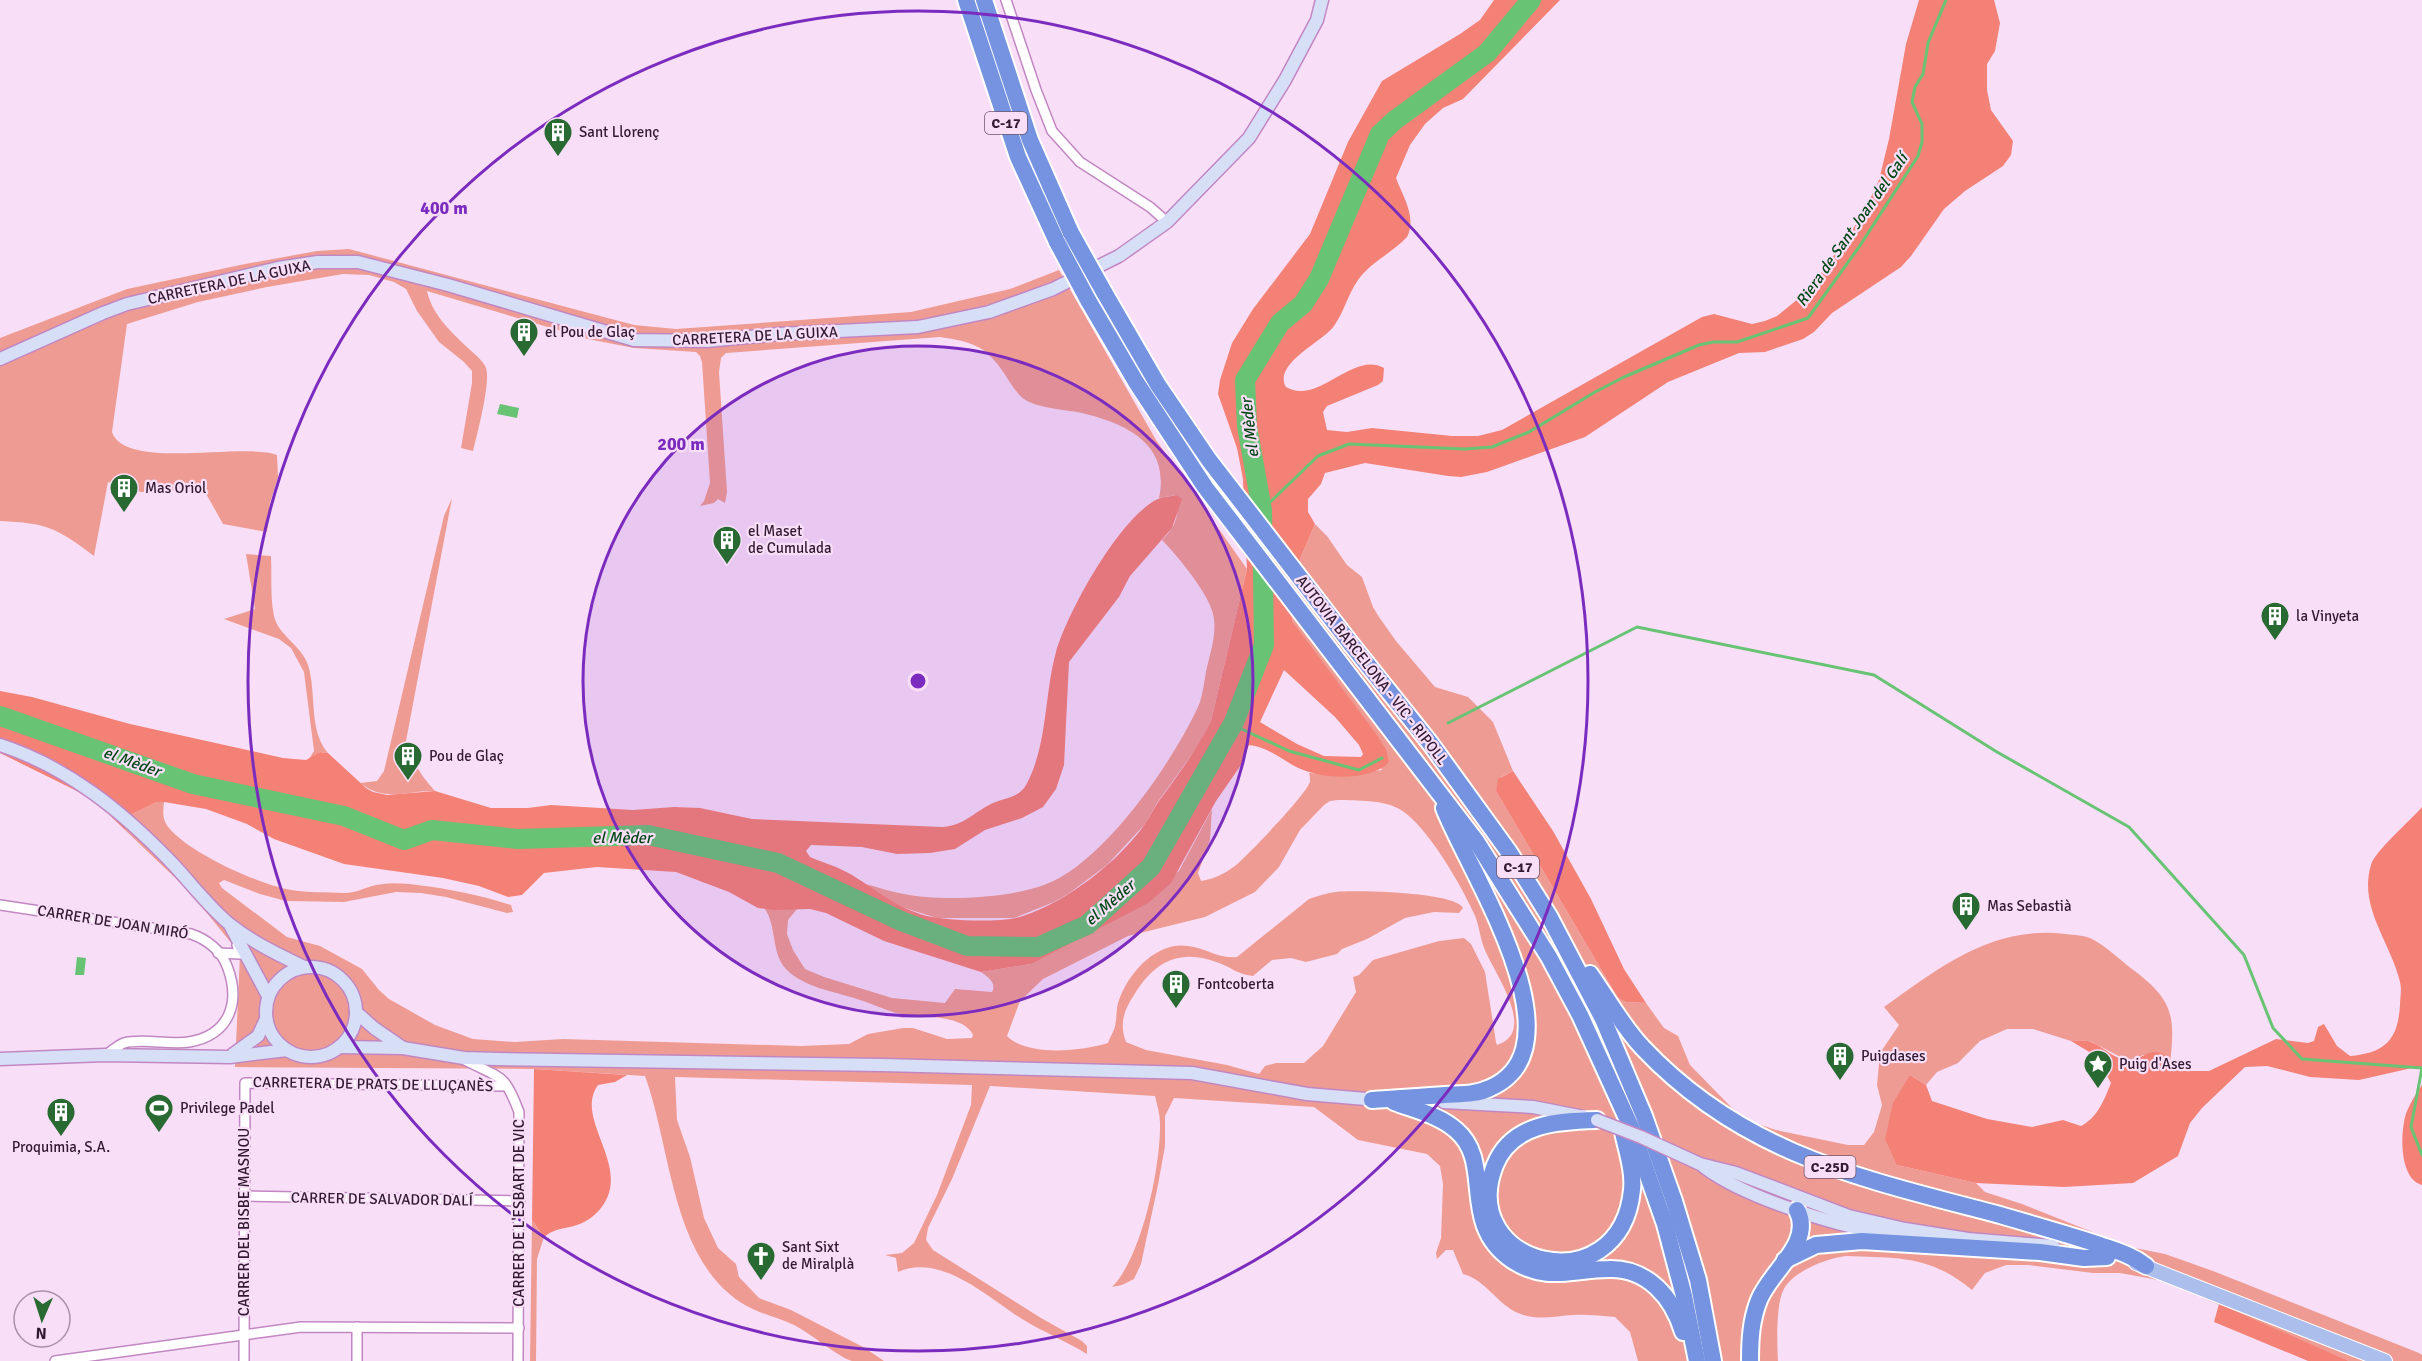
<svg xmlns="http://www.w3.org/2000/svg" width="2422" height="1361" font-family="Signika,sans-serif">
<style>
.green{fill:#ee9c93;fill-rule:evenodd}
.forest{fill:#f38176;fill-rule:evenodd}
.water{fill:#68c374}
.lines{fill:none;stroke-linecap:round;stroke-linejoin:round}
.stream{stroke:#68c374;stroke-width:3}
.river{stroke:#68c374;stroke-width:20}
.street-casing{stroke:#c287c2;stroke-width:12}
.secondary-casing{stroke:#c287c2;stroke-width:15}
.primary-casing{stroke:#fff;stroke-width:16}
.highway-casing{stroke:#fff;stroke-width:20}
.street{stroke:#fff;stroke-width:9}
.secondary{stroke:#d6dff6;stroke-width:12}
.primary{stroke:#acbeec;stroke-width:14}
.highway{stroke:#7593e0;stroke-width:16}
.secondary-bridge-casing{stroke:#c287c2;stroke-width:15;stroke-linecap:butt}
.highway-bridge-casing{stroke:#fff;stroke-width:20;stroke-linecap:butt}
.secondary-bridge{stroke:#d6dff6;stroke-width:12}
.highway-bridge{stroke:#7593e0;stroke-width:16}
.ring{fill:none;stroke:#7b2cbf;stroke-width:3}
.labels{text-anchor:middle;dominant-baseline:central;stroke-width:4.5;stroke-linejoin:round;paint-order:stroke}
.shield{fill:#f8dff7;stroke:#6d566d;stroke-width:1.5}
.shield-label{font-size:14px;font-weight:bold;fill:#321b32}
.poi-label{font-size:15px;fill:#321b32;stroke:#f8dff7;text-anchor:start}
.street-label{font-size:15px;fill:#321b32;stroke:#f8dff7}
.water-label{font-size:16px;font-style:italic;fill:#004715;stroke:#f8dff7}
.centre{fill:#7b2cbf;stroke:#f8dff7;stroke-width:3}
.ring-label{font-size:18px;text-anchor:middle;font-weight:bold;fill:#7b2cbf;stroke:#f8dff7;stroke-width:4.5;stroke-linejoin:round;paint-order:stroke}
</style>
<rect width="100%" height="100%" fill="#f8dff7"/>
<g class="green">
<path d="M349,249L634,325L676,329L911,312L1010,289L1059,270L1156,440L1247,569L1211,721L1200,743L1157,803L1146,823L1107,865L1068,894L1054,902L1014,918H937L895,905L865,884C878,887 891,892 904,894C941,902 1009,898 1044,885C1103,864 1172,763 1198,707C1204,694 1204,677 1208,663C1212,647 1217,630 1213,614C1209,594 1176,554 1162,540C1177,525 1179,516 1176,495L1159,498C1171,442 1123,422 1077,412C1063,410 1035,407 1024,399C1016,393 1009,381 1004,373C985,345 972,342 940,337L726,353L721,358L719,372L727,492L725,503L718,499L714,503L700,506L704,501L710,483L702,362L700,356L696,352L634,348L588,339L427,291C432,314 450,331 467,347C473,353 483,360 486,368C491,382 477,435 473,451L461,448L472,383V371L464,362L439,342L417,311L406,289L394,282L369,275L343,274L267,287L198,302L127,324L112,432C125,471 242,442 277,455L278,477L270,503L267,532L223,524L204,490L141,492L108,482L94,556C57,528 47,523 0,521V338L127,289L245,264L317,251Z"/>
<path d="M452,498L406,741C412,761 421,776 435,791C407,790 386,803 360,783L377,781L384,771L444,516Z"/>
<path d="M1315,524L1327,536L1347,565L1362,577L1373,607L1379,617L1396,641L1435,687L1468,697L1493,722L1513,771L1501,777L1496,791L1618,998L1626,1002L1646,1003L1664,1028L1678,1036L1690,1065L1732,1108L1752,1122L1776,1130L1848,1145H1864L1874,1132L1882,1105L1877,1085L1880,1053L1899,1025L1884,1007C1940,967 1993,925 2065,934C2073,935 2085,935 2092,939C2106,946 2119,959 2132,969C2172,999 2176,1014 2170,1063L2166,1057L2143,1055L2133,1060H2126L2092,1042L2081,1040L2071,1041L2033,1029H2007L1980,1041L1958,1063L1937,1072L1926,1085L1910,1075L1897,1165L1976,1183L1985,1192L2022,1204L2130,1247L2165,1254L2213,1271L2419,1353L2422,1355V1361H2349L2164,1281L2120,1273H2093L2029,1265H2006L1985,1273L1972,1290C1930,1255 1897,1258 1846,1256C1827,1258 1791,1272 1783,1291C1776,1306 1777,1344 1778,1361H1638L1630,1332L1615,1317C1601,1316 1587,1314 1573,1315C1556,1316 1536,1321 1518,1313C1497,1304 1486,1280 1463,1274L1453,1250H1446L1437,1259L1436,1253L1441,1238L1443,1184L1440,1166L1427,1154L1358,1140L1314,1107L1174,1098L1165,1116V1146L1158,1185L1141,1264L1134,1279L1122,1285L1112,1287C1142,1257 1161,1165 1160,1123C1160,1114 1157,1105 1155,1096L990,1086L952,1179L928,1228L926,1240L933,1250L1041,1318L1082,1341L1087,1346V1354C1066,1341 1043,1332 1022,1319C987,1297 942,1253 898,1272L896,1258L885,1255L902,1253L914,1243L937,1195L971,1105L972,1085L675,1077L677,1120L690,1157L704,1218L718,1248L736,1264L739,1277L759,1298L791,1310L865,1348L884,1361C875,1361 861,1361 852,1361C838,1357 810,1333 794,1325C776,1317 757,1313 740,1302C671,1256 671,1147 645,1076L534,1069L235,1067L240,954L190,892L125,830L132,814L157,802H164C163,811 162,820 169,828C190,853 254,882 286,889C304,893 326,892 345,893C355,893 362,889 372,886C386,882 403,883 417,885C450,889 480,895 511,905L513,912L507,913L446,897L421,893L396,892L344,902L286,901L260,894L224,880L219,883L222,888L287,937L320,946L362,969L379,990L389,999L435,1025L473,1039L515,1042L563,1039L801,1046L849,1044L868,1034L903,1028H913L947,1039L972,1038L973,1035C963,1013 917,1018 896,1013C883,1009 870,1003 857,999C833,991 805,988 786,969C771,953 777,927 765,909H797L788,920L787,934L793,950L805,969L824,977L892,998L945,1003L955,989L992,992C997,983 988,977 981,972L1031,964L1179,871L1212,809L1210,840L1198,873L1201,881C1214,879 1224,874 1235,866C1248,855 1305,796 1310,782C1310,781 1310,774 1309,773L1330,775L1382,770L1316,656L1292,621L1300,559ZM1338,800C1357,801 1383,799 1401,810C1429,828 1463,888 1476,918C1479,927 1480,936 1483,945C1490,968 1540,1031 1497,1045L1496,1042L1485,972L1471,944L1464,938L1439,941L1373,960L1359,975L1353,977L1356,992L1323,1046L1304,1063H1276L1265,1066L1259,1074L1227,1065L1146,1050L1126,1042C1119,1024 1124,1010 1134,995C1155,961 1180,948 1219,963C1233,968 1236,974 1253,976L1272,960L1291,958L1306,962L1337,954L1342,949L1367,939L1405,918L1434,912L1459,913L1463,908C1455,892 1356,890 1336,892C1327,893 1318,896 1309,899L1237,957C1218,959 1206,948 1188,946C1156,941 1127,974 1118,1003C1116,1010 1117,1018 1115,1026C1114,1031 1110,1037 1108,1043C1082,1051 1028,1057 1007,1036L1020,1001L1043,979L1128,936L1205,917L1255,892L1279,867L1300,830L1324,805L1330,801Z"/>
<path d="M246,554L271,556C272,576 270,597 274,616C278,635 302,646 308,665C317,693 308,730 328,753L320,752L309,759L314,751L304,672L291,648L279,639L224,619L255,609Z"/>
<polygon points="532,1220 544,1237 537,1259 536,1361 530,1361"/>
</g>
<g class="forest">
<path d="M1494,0H1560L1463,99L1443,108L1425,124L1410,145L1396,178C1403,197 1417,217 1407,237C1392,253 1371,262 1358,280C1348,294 1344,312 1334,326C1324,341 1272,364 1286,387C1318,406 1353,350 1384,368L1383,381L1378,385L1327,406L1323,412L1327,430L1347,432L1372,428L1452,436H1478L1502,430L1702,317L1714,314L1752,324L1765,321L1777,316L1809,290L1862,216L1879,180L1889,139L1906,44L1919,0H1994L2000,23L1995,51L1987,64V90L1991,110L2013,141L2011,155L2003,166L1965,191L1944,209L1911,256L1901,267L1832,313L1814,332L1803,339L1765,352L1739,353L1668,382L1585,437L1487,472L1461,477L1448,476L1365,463L1325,473L1321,484L1308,499V512L1315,524L1300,559L1292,621L1374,731L1386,749L1389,762C1373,780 1331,779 1309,772C1287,766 1272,747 1249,745L1241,765L1216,801L1171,883L1148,903L1031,964L981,972L884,941L826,913L810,909L774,910L758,908L729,892L676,872L597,867L544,873L522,895L508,897L479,886L443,878L344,864L274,839L247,824L206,809L164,802H157L132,814L125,830L93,799L0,753V691L32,697L130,724L283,758L306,760L320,752L328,753L366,788L373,792L387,795L435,791L491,808H528L551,805L633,810L674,807L700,808L752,819L942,827C963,826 973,813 991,804C1003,798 1018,799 1026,785C1048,745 1044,695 1056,652C1068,611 1117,523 1154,501C1160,497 1168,497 1176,495L1182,499L1172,528L1130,576L1119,597L1069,662L1064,765L1056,789L1043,807L1022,818L985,830L955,849L930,853L897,854L862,847L811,845L806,851L810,857C824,863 839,867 852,875C878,891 896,908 927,916C948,921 1003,923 1023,916C1068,901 1118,862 1145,824C1151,816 1155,805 1162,797C1180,772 1198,748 1211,721L1247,569L1243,479L1237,448L1218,394L1220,380L1232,343L1253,309L1310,234L1348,142L1382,81L1460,34L1480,20ZM1284,670L1335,717L1359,745L1363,754L1361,757L1324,756L1297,744L1260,722Z"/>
<polygon points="1513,771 1553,831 1591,899 1624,969 1646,1003 1626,1002 1618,998 1496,791 1498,779"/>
<path d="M2422,807V1069L2412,1068L2359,1080L2310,1077L2267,1066L2245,1067L2202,1108L2190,1123L2178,1156L2133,1183L2064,1187L1976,1183L1897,1165L1885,1139L1893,1103L1910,1075L1926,1085L1932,1101L1987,1119L2032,1127L2063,1120L2081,1126C2098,1117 2104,1100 2111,1083L2096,1056L2071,1041C2100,1036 2105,1057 2127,1060C2141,1062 2148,1047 2163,1054C2169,1058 2173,1066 2179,1071H2209L2276,1039L2308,1043L2314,1041L2318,1027L2324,1024L2337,1046L2350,1056C2385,1053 2398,1040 2400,1005C2400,998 2402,989 2400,982C2391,943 2358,907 2371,865C2374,852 2411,820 2422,807Z"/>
<path d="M534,1069L627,1075L615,1082L598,1085C573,1119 634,1168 601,1208C581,1233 560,1223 544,1237L532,1220Z"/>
<path d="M2422,1085V1185C2398,1179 2400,1128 2407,1111C2411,1102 2416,1093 2422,1085Z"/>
<polygon points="2219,1304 2347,1360 2349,1361 2308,1361 2214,1322"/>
</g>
<g class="water">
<polygon points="500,404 519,408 517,418 497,414"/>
<polygon points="77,957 86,958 84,975 75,975"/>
</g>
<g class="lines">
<g class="stream">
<polyline points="1262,510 1318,456 1349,444 1465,449 1492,447 1529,432 1595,392 1624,377 1699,345 1713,342 1737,342 1808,318 1859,247 1918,156 1922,142 1922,124 1912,102 1915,87 1923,74 1928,43 1946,0"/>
<polyline points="1448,723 1637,627 1874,675 1997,752 2129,827 2244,955 2273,1028 2302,1059 2422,1068"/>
<polyline points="1233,725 1289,751 1359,770 1382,758"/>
<polyline points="2422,1068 2411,1127 2422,1155"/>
</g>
<polyline class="river" points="0,716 193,784 344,816 404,840 432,830 518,839 648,835 778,863 901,921 967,946 1038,947 1087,925 1151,867 1234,722 1264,645 1262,510 1247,426 1245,380 1280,323 1303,304 1319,279 1380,134 1395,120 1487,53 1531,0"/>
<g class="street-casing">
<g id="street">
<polyline points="1006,0 1036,90 1052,131 1080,162 1150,207 1167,222"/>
<path d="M0,905L191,934C206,939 221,950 227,966C241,1002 230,1035 189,1042C170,1045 141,1038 124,1043C118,1045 111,1052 105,1055"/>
<polyline points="218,953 240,954 237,945"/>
<path d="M465,1060C501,1079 504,1072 519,1112L518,1361"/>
<polyline points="245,1196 520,1201"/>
<polyline points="357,1327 357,1361"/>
<polyline points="55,1361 301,1327 519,1328"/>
<polyline points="244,1361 245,1083 502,1086"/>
</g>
</g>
<g class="secondary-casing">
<g id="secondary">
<polyline points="0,359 103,313 127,304 278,268 318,262 358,262 448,285 634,340 707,341 779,334 918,327 989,312 1053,289 1119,256 1167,222 1249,138 1285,80 1317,20 1322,0"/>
<path d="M0,745C68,767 123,812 172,863C191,883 211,910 232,926C254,943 279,955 304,967"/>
<polyline points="231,927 268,996"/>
<circle cx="311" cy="1012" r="45"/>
<polyline points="356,1012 374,1028 403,1048"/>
<polyline points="339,1047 403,1048 464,1058 497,1059 882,1065 1192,1073 1307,1094 1378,1100"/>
<polyline points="233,1054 258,1036 266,1019"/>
<polyline points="0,1059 105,1055 230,1057 287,1050"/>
<polyline points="1444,1102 1533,1107 1584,1117"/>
<polyline points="1700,1164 1736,1173 1849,1216 1905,1229 1968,1239 2053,1246"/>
<path d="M1704,1167C1746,1199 1850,1231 1904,1236"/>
</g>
</g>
<g class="primary-casing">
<polyline id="primary" points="2136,1263 2385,1361"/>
</g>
<g class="highway-casing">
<g id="highway">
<polyline points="966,0 1018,157 1057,242"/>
<polyline points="984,0 1030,140 1071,233"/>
<polyline points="1104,292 1158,385 1209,460 1351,644 1430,743 1509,852 1549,916 1603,1019 1644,1116 1674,1201 1698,1280 1713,1361"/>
<polyline points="1088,300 1136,382 1205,487 1476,841 1549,957 1580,1015 1631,1127 1665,1224 1684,1296 1697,1361"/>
<path d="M1590,974C1607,998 1622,1026 1643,1048C1744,1155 1864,1179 2000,1215C2034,1225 2067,1234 2100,1245C2117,1251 2132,1255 2146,1266"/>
<path d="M1372,1100C1396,1098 1420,1097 1445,1095C1460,1094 1476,1095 1490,1088C1586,1046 1466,867 1444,808"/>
<path d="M1394,1102C1415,1110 1439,1115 1456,1130C1495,1163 1458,1223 1512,1260C1547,1283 1572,1269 1609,1269C1648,1268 1673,1298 1683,1332"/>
<path d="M1597,1120C1558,1121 1512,1123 1495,1165C1455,1267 1620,1307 1632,1190C1634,1171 1627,1151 1623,1132"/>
<polyline points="1785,1260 1816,1245 1862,1241 2040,1252 2084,1258 2107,1257"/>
<path d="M1750,1361C1750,1340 1751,1320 1759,1300C1771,1270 1814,1243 1797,1210"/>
</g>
</g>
<use href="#street" class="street"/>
<use href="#secondary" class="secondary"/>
<use href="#primary" class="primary"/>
<use href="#highway" class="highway"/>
<g class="secondary-bridge-casing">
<polyline id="secondary-bridge" points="1597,1120 1641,1137 1700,1164"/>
</g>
<g class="highway-bridge-casing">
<g id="highway-bridge">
<polyline points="1071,233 1104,292"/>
<polyline points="1057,242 1088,300"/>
</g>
</g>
<use href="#secondary-bridge" class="secondary-bridge"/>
<use href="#highway-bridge" class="highway-bridge"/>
</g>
<circle cx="918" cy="681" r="335" fill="#7b2cbf" fill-opacity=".12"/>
<g class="ring">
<circle cx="918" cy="681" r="335"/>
<circle cx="918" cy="681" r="670"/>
</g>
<defs>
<g id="building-pin" transform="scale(1.5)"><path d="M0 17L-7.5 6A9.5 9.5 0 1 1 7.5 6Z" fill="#296a33" stroke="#f8dff7"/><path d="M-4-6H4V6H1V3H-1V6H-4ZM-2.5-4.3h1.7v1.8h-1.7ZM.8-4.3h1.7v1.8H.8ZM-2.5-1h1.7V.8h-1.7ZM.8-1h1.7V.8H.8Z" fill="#fff"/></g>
<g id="sight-pin" transform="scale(1.5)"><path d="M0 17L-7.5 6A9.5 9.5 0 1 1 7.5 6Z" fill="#296a33" stroke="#f8dff7"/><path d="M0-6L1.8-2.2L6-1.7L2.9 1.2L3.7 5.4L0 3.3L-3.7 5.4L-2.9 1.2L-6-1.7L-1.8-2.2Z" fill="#fff"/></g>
<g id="stadium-pin" transform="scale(1.5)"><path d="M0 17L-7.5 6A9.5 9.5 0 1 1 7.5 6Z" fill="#296a33" stroke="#f8dff7"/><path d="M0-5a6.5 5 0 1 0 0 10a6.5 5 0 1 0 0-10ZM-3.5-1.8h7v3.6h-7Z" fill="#fff"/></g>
<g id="church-pin" transform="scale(1.5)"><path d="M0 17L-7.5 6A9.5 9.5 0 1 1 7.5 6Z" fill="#296a33" stroke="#f8dff7"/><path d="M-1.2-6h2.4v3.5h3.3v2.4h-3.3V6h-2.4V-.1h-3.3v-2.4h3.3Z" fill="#fff"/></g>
</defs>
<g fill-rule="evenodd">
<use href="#building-pin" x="558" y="132"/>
<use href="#building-pin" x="524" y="332"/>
<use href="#building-pin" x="124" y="488"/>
<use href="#building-pin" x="727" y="540"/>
<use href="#building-pin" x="2275" y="616"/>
<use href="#building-pin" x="408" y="756"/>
<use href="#building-pin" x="1966" y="906"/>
<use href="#building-pin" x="1176" y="984"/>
<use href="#building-pin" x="1840" y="1056"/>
<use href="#sight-pin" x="2098" y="1064"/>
<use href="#stadium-pin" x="159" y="1108"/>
<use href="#building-pin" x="61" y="1112"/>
<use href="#church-pin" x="761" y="1256"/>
</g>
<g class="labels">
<g class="shield">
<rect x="985" y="112" width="42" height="22" rx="4.5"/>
<rect x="1497" y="856" width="42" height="22" rx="4.5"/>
<rect x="1804.5" y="1156" width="51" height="22" rx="4.5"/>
</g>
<g class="shield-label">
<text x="1006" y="123">C-17</text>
<text x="1518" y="867">C-17</text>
<text x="1830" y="1167">C-25D</text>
</g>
<g class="poi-label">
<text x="579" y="132">Sant Llorenç</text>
<text x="545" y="332">el Pou de Glaç</text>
<text x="145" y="488">Mas Oriol</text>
<text x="748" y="531">el Maset<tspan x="748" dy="17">de Cumulada</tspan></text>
<text x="2296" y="616">la Vinyeta</text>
<text x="429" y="756">Pou de Glaç</text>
<text x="1987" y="906">Mas Sebastià</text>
<text x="1197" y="984">Fontcoberta</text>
<text x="1861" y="1056">Puigdases</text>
<text x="2119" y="1064">Puig d'Ases</text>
<text x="180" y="1108">Privilege Padel</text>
<text x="61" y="1147" text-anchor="middle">Proquimia, S.A.</text>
<text x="782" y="1247">Sant Sixt<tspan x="782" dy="17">de Miralplà</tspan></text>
</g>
<g class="street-label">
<text transform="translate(229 282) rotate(-12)">CARRETERA DE LA GUIXA</text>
<text transform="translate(755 336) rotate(-3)">CARRETERA DE LA GUIXA</text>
<text transform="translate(1372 670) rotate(52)">AUTOVIA BARCELONA - VIC - RIPOLL</text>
<text transform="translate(113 922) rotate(9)">CARRER DE JOAN MIRÓ</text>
<text transform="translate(373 1084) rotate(1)">CARRETERA DE PRATS DE LLUÇANÈS</text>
<text transform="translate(382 1199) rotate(1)">CARRER DE SALVADOR DALÍ</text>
<text transform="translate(519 1213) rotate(-90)">CARRER DE L'ESBART DE VIC</text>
<text transform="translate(244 1222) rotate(-90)">CARRER DEL BISBE MASNOU</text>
</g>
<g class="water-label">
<text transform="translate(1852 230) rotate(-55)">Riera de Sant Joan del Galí</text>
<text transform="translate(1250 428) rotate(-97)">el Mèder</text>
<text transform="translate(132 762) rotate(20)">el Mèder</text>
<text x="622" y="838">el Mèder</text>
<text transform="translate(1110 903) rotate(-41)">el Mèder</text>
</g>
</g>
<circle cx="918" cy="681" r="9" class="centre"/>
<g class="ring-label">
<text x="444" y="214">400 m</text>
<text x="681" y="450">200 m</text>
</g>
<g transform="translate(42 1319) rotate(183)"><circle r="28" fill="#f8dff7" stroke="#a991a8" stroke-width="1.5"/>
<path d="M0-4.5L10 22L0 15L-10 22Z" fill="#296a33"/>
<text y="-9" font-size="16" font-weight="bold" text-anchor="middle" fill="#321b32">N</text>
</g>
</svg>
